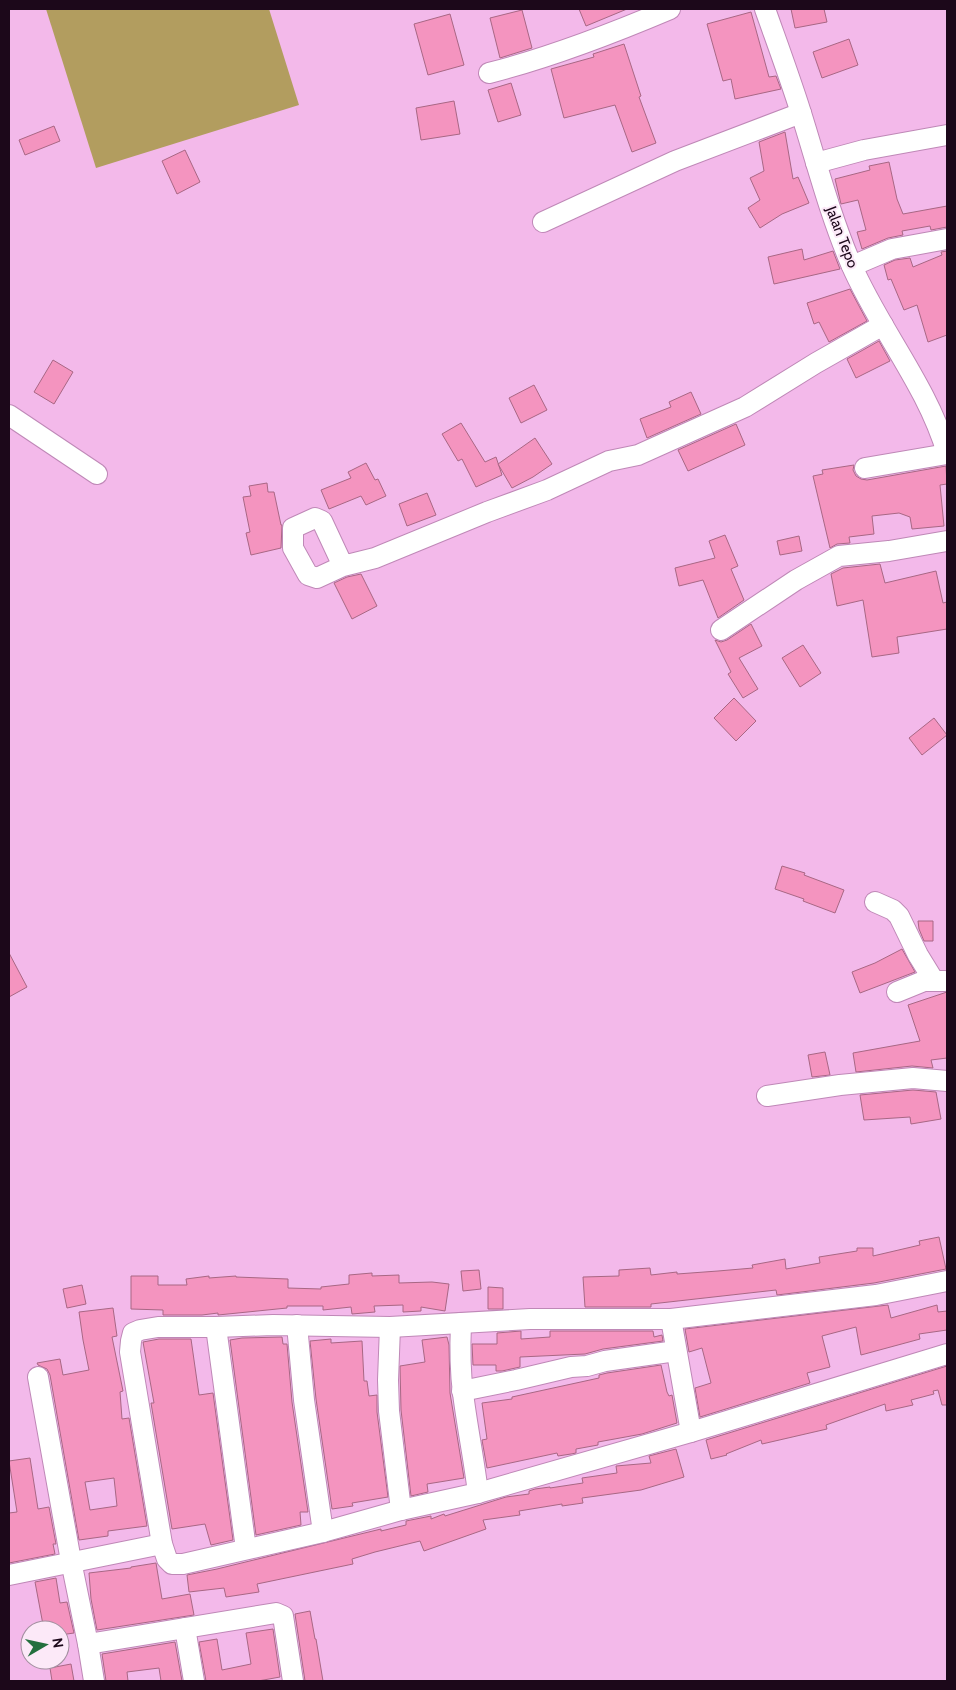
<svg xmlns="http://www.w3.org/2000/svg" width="956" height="1690" font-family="Cabin,sans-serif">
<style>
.green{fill:#b29d5f}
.building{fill:#f494bf;stroke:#a86784;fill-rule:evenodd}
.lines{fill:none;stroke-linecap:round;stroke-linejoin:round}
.minor-casing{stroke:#bf88b7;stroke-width:22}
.minor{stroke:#fff;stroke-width:20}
.labels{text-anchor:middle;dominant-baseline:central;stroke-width:4;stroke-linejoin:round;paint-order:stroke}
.street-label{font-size:15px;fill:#1c081a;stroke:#fce9f8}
</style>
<rect width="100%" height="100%" fill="#f3b9ea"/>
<polygon class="green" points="46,9 269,9 299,105 96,168"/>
<g class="building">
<polygon points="579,9 627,9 586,26"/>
<polygon points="791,9 824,9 827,22 795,28"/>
<polygon points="522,10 532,48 500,58 490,18"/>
<polygon points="751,12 769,77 776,76 781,89 735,99 731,79 723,81 707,24"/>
<polygon points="450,14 464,65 428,75 414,24"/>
<polygon points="849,39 858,65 822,78 813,52"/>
<polygon points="624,44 641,96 639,97 656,143 632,152 615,105 564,118 551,69 594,57 593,54"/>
<polygon points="511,83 521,115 498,122 488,90"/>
<polygon points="454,101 460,134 421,140 416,108"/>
<polygon points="54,126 60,141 25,155 19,140"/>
<polygon points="785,132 793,179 798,177 809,203 782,214 760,228 748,208 760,200 750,178 764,171 759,142"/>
<polygon points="185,150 200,182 177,194 162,161"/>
<polygon points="889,162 897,199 903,214 947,206 947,227 931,230 930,226 902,231 903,235 888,238 862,249 857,232 866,230 858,200 841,204 835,179 870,170 869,166"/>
<polygon points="802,249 804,260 833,251 840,269 774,284 768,257"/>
<polygon points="947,251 947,335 928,342 917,305 904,310 891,279 888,280 884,265 895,260 910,258 913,267 942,255 941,252"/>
<polygon points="850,289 867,321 829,342 819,322 814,324 807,303"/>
<polygon points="879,341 890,361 856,378 847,359"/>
<polygon points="53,360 73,372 54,404 34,392"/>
<polygon points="534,385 547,410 521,423 509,398"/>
<polygon points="691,392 701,414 647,438 640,419 671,407 669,402"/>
<polygon points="461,423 485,462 496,457 502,475 476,487 462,459 458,461 442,434"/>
<polygon points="736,424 745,445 688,471 678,450"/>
<polygon points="535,438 552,464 533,477 512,488 498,464"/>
<polygon points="366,463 375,480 378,479 386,496 366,505 361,496 329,509 321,490 351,478 348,472"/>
<polygon points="854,465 853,470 856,476 861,479 867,480 946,466 947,484 940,485 944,526 912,529 910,517 899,513 872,516 874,534 849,537 850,543 837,544 830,548 813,476 823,474 822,470"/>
<polygon points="267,483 268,492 274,492 281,525 282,525 281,548 251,555 246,533 250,532 243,497 251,496 249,486"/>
<polygon points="427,493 436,515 407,526 399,504"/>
<polygon points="725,535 738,566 731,569 744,600 718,618 703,580 679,586 675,568 715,558 709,541"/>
<polygon points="799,536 802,551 780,555 777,541"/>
<polygon points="880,564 885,583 936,571 943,603 947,602 947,629 897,637 899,653 872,657 863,600 837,606 831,574 843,568"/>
<polygon points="361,574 377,606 352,619 334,583 347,577"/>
<polygon points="751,624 762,646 739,658 758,689 743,698 728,674 731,672 715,640 721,642 727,640"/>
<polygon points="803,645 821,673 800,687 782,658"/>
<polygon points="734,698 756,721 736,741 714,718"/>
<polygon points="934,718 947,735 922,755 909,738"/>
<polygon points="782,866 805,873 804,875 844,890 835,913 803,901 804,899 775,889"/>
<polygon points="918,921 933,921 933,941 924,941 919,929"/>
<polygon points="902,949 915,972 860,993 852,972 875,963"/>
<polygon points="9,953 27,987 9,997"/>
<polygon points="947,992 947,1058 931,1060 933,1068 912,1066 856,1072 853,1053 920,1041 908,1005"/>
<polygon points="825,1052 830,1075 812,1077 808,1055"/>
<polygon points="913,1090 936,1092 941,1119 911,1124 910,1117 864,1120 860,1095"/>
<polygon points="939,1237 946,1269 874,1283 777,1295 776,1290 651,1304 651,1307 585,1307 583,1277 619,1276 619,1270 650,1268 651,1275 677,1272 677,1274 718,1271 753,1268 752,1265 785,1259 786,1269 820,1263 819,1257 857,1251 857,1248 873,1248 873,1256 920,1245 919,1241"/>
<polygon points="479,1270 481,1289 463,1291 461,1271"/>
<polygon points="372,1273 372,1276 399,1275 399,1283 432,1282 449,1284 445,1311 421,1307 421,1311 403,1312 403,1305 374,1306 375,1312 352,1314 351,1307 323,1310 323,1306 287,1306 287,1308 218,1315 218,1313 202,1315 163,1315 163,1310 131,1309 131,1276 158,1276 158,1285 187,1285 186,1279 209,1276 209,1278 236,1276 236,1277 288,1279 288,1288 321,1289 321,1287 349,1284 349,1275"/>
<polygon points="82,1285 86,1304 67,1308 63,1289"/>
<polygon points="488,1287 503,1288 503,1309 488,1309"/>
<polygon points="888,1305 891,1318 937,1305 938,1312 947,1311 947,1330 919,1334 920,1339 861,1355 856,1327 822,1336 830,1367 807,1373 810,1383 700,1417 695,1388 711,1383 702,1348 689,1352 685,1329"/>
<path d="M113,1308L117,1336L112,1337L123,1391L120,1392L122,1419L129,1418L147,1526L108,1531V1536L79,1540L50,1375L47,1369L38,1365L37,1363L60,1359L63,1375L89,1370L83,1340L79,1312ZM114,1478L117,1506L90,1510L85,1482Z"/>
<polygon points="521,1331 521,1339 550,1337 550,1331 653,1331 654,1337 662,1335 663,1341 603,1349 585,1354 520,1357 520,1367 502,1371 496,1371 496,1365 473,1365 472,1344 497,1344 497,1333"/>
<polygon points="282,1337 283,1344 287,1344 292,1402 308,1512 300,1512 301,1525 256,1535 230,1340 242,1338"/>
<polygon points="447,1337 449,1345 450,1393 464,1478 427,1484 428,1492 411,1496 401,1410 400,1366 425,1362 422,1340"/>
<polygon points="159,1339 191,1339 199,1395 213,1393 233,1540 211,1545 205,1524 172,1529 151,1403 154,1403 143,1342"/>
<polygon points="331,1339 331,1343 362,1341 364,1381 367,1381 369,1396 377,1395 377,1412 388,1497 352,1503 353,1506 332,1509 316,1399 310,1341"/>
<polygon points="661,1365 667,1392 669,1396 672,1395 677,1423 642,1434 598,1442 598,1445 576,1449 576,1453 571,1454 558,1456 557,1453 487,1468 482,1440 487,1439 482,1403 512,1399 512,1397 599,1378 599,1375 607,1373"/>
<polygon points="947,1366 947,1405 942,1405 938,1390 933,1391 934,1394 911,1400 913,1405 886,1411 885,1404 826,1425 827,1429 762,1444 761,1440 726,1454 727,1455 711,1459 706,1440"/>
<polygon points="676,1449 684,1477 641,1490 582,1498 583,1503 562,1506 562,1504 519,1511 520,1515 483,1520 486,1529 424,1551 420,1541 375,1552 352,1559 353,1564 257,1584 259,1592 226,1597 224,1588 189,1592 187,1575 217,1569 381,1529 381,1531 406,1525 406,1521 431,1516 431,1519 444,1514 445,1516 506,1497 529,1494 529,1491 535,1489 550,1487 550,1488 583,1483 582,1478 617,1473 616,1466 651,1463 649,1456"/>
<polygon points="30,1458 38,1509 49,1507 56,1544 53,1544 55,1554 9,1563 9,1513 17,1512 9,1461"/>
<polygon points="156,1563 162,1599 190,1594 194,1615 97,1630 91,1599 89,1573 131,1568 131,1567"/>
<polygon points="56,1578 60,1603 67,1602 74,1633 60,1635 60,1630 44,1630 35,1582"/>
<polygon points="310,1611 315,1639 316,1639 323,1681 305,1681 295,1614"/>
<polygon points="273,1629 280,1677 258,1681 206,1681 199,1642 217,1639 222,1670 251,1664 246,1633"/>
<polygon points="175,1642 182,1681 161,1681 159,1668 127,1672 128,1681 106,1681 102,1654"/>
<polygon points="71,1664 74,1681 52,1681 50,1668"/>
</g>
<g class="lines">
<g class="minor-casing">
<g id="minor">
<path d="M765,9C777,43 790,78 801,113C817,164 830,215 851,264C879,329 927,385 947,453"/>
<path d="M489,73C552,57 611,34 670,9"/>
<polyline points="816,163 864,150 947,135"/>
<polyline points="543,222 675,161 801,113"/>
<polyline points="852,266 892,249 947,239"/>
<polyline points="9,415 97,474"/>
<polyline points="865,468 947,454"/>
<polyline points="343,566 322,521 315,518 293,528 293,548 308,575 317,578 343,566 375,558 487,512 547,490 609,461 638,455 745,407 816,363 883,325"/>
<polyline points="721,630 796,580 839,556 889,551 947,541"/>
<polyline points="875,902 893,910 899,916 918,955 934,981"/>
<polyline points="897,992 924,981 945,981"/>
<polyline points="767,1096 840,1085 913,1078 947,1081"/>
<polyline points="947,1281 876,1295 671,1319 530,1319 390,1327 273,1325 216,1327 158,1327 140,1330 133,1333 131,1341 130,1352 162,1544 167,1559 172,1564 183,1564 323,1532 401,1510 478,1493 691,1432 947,1354"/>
<polyline points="671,1319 691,1432"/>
<path d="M461,1323C460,1346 460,1370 463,1393C467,1426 474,1459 478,1493"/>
<polyline points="297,1325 304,1400 323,1532"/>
<polyline points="216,1327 246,1549"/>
<polyline points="390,1327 388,1380 389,1411 401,1510"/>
<polyline points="38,1377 71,1561 88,1644 94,1681"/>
<polyline points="462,1391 516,1380 571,1367 587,1366 605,1361 676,1351"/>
<polyline points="9,1575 162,1544"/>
<polyline points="185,1628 194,1681"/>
<polyline points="88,1644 276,1613 283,1616 293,1681"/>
</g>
</g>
<use href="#minor" class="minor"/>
</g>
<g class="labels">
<g class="street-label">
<text transform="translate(842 237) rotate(69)">Jalan Tepo</text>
</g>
</g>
<rect width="956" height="1690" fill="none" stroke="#1c081a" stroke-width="20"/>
<g transform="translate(45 1645) rotate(81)"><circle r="24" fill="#fce9f8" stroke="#a28f9f"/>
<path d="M0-4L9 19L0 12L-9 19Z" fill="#236f3e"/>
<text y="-8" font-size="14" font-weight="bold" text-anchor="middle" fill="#1c081a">N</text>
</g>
</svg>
